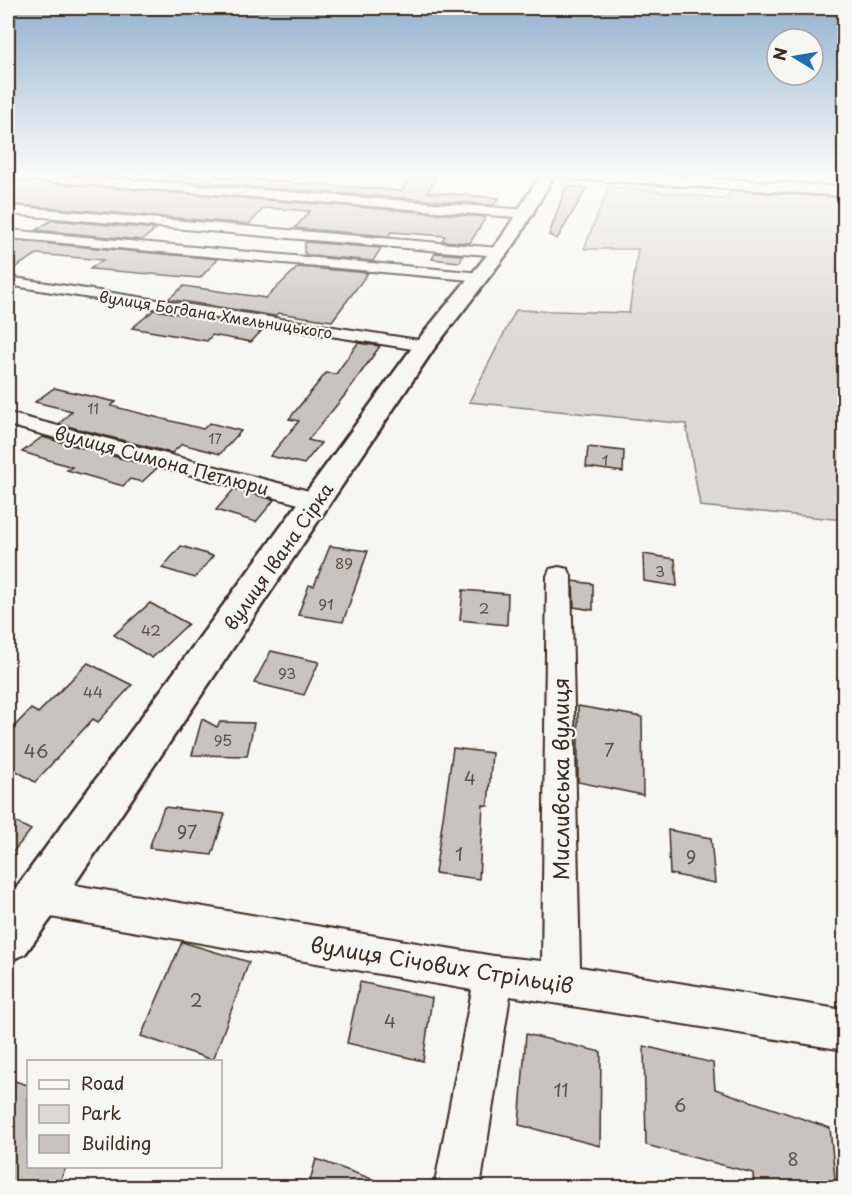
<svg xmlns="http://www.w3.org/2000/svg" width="852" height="1195" font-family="'Playpen Sans',sans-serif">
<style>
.green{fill:#dad9d3;stroke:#8a8278;stroke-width:1.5}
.building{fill:#c8c3be;stroke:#3b2a1e;stroke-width:1.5}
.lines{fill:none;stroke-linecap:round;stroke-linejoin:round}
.minor-casing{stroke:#3b2a1e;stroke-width:4}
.tertiary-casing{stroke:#3b2a1e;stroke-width:5}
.minor{fill:#f6f6f2;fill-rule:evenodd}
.tertiary{fill:#f6f6f2;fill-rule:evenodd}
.labels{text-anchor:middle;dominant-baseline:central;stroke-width:4.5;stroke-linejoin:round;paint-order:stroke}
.far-number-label{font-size:14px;fill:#5e5046}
.far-street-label{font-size:15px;fill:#3b2a1e;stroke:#f6f6f2}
.number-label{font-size:15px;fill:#5e5046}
.street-label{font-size:18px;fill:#3b2a1e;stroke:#f6f6f2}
.near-number-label{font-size:18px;fill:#5e5046}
.near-street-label{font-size:21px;fill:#3b2a1e;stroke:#f6f6f2}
</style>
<rect width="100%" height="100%" fill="#f6f6f2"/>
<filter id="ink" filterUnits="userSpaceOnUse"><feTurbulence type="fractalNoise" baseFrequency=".0167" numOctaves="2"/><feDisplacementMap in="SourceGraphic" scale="12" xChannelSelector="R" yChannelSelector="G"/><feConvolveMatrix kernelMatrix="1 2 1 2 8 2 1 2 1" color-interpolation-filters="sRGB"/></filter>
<g filter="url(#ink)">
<polygon class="green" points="609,186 725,199 732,190 844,196 844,520 700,506 686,424 469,402 516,310 629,313 638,249 584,249"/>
<g class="building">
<polygon points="82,174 161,174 211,178 214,176 402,191 411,176 436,177 428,192 499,198 494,205"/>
<polygon points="8,180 486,217 470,243 442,241 445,236 391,232 388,236 295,228 310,211 264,208 249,224 8,204"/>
<polygon points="566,186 587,188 557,239 549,235"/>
<polygon points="52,220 156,229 142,240 36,230"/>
<polygon points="18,241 218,259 200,278 90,269 103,260 37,254 8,272 8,248"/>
<polygon points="305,242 381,248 373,261 308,255 304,253"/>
<polygon points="435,253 463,255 460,262 432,259"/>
<polygon points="298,267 368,273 332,321 278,313 275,316 168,299 184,286 266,298"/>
<polygon points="154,310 264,328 251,342 212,335 207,341 132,328"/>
<polygon points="358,343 380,346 345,395 308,440 321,443 304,464 270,456 299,421 289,419 326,373 336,374"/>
<polygon points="54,388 116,402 111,406 203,429 210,423 241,431 220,454 182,444 172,453 59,424 72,411 35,402"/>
<polygon points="42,437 157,468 142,482 130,479 123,486 67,470 72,467 22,452"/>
<polygon points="588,447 624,451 623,472 586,467"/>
<polygon points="234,489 274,500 256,522 216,510"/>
<polygon points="181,546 213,556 195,578 162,568"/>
<polygon points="330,546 368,551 343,622 298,615 309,585 314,586"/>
<polygon points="643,554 675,559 677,586 644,581"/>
<polygon points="573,581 593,584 593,610 574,607"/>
<polygon points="463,590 508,594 507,625 460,620"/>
<polygon points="150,603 188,624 152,658 114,635"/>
<polygon points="271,651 319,662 304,695 254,683"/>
<polygon points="88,663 132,685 98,722 93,719 35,782 8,766 8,733 31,709 38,713"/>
<polygon points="578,706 642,717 643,795 578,782"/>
<polygon points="202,719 217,727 220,722 254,723 247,756 192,755"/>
<polygon points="453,748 492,753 488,806 483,805 479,879 435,873"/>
<polygon points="164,807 225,814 212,855 149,848"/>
<polygon points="8,818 31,830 8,858"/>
<polygon points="668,830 711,838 715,883 670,874"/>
<polygon points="182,942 249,962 213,1060 141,1036"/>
<polygon points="360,982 432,998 423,1061 347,1043"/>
<polygon points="526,1034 601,1052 600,1146 519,1125"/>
<polygon points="644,1046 713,1063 715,1089 830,1128 836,1188 754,1188 753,1173 646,1145"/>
<polygon points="8,1079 28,1085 28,1167 66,1167 57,1188 23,1188 8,1183"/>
<polygon points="316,1159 389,1185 389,1188 308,1188"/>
</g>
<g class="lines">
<g class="minor-casing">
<g id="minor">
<polygon points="8,174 45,174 528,210 534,214 528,218 8,178"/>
<polygon points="8,206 499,248 506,252 499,256 8,214"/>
<polygon points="8,230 481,273 488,277 481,281 8,238"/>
<polygon points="8,277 425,341 433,346 425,351 8,285"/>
<polygon points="8,413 317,493 325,496 328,501 325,506 317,509 8,425"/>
<polygon points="559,567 568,569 571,576 580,967 844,1010 844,1050 510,996 480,1188 434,1188 472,990 39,915 26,910 21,897 26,884 39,879 494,956 542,961 547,576 550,569"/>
</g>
</g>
<g class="tertiary-casing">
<g id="tertiary">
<polygon points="541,174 555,174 516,242 433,350 55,913 25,954 8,961 8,899 417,341 501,238"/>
<polygon points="558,174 639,174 844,187 844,196 565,178"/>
</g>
</g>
<use href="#minor" class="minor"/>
<use href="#tertiary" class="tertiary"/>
</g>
</g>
<linearGradient id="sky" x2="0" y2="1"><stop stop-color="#94b2cf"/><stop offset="0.51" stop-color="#fbfbf9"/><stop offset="1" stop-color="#fbfbf9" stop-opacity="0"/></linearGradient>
<rect width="852" height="342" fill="url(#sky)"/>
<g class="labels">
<g class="far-number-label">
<text x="93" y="408">11</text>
<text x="215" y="438">17</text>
</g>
<g class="far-street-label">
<text transform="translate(216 314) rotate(9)">вулиця Богдана Хмельницького</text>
</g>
<g class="number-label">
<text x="605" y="459">1</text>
<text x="344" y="562">89</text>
<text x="660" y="570">3</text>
<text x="326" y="603">91</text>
<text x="484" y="607">2</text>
<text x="151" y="629">42</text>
<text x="287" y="672">93</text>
<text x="93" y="691">44</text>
<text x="223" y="739">95</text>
</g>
<g class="street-label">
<text transform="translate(162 460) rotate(15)">вулиця Симона Петлюри</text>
<text transform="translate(278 556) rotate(-55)">вулиця Івана Сірка</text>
</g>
<g class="near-number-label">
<text x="609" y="749">7</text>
<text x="36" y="750">46</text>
<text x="470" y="777">4</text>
<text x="187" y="831">97</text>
<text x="459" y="853">1</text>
<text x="691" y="856">9</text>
<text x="196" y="999">2</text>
<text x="390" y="1020">4</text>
<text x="561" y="1089">11</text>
<text x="680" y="1104">6</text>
<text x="793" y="1158">8</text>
</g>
<g class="near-street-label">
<text transform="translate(560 779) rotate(-90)">Мисливська вулиця</text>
<text transform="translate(442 964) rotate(9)">вулиця Січових Стрільців</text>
</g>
</g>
<rect width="852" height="1195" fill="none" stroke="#f6f6f2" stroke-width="30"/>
<rect x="15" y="15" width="822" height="1165" fill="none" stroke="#3b2a1e" stroke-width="2" filter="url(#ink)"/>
<rect x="27" y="1060" width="195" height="108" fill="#f6f6f2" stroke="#aba49d" stroke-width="1.5"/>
<rect x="39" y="1080" width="30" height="9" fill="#f6f6f2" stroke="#aba49d" stroke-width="1.5"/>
<text x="81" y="1090" font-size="18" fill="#3b2a1e">Road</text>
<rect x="39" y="1105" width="30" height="18" fill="#dad9d3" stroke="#aba49d" stroke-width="1.5"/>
<text x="81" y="1120" font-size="18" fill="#3b2a1e">Park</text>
<rect x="39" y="1135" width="30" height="18" fill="#c8c3be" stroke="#aba49d" stroke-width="1.5"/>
<text x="81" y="1150" font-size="18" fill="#3b2a1e">Building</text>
<g transform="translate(795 57) rotate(281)"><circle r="28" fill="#f6f6f2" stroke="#aba49d" stroke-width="1.5"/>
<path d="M0-4.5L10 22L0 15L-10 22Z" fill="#1f6fb2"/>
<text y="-9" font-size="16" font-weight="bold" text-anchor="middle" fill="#3b2a1e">N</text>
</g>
</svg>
